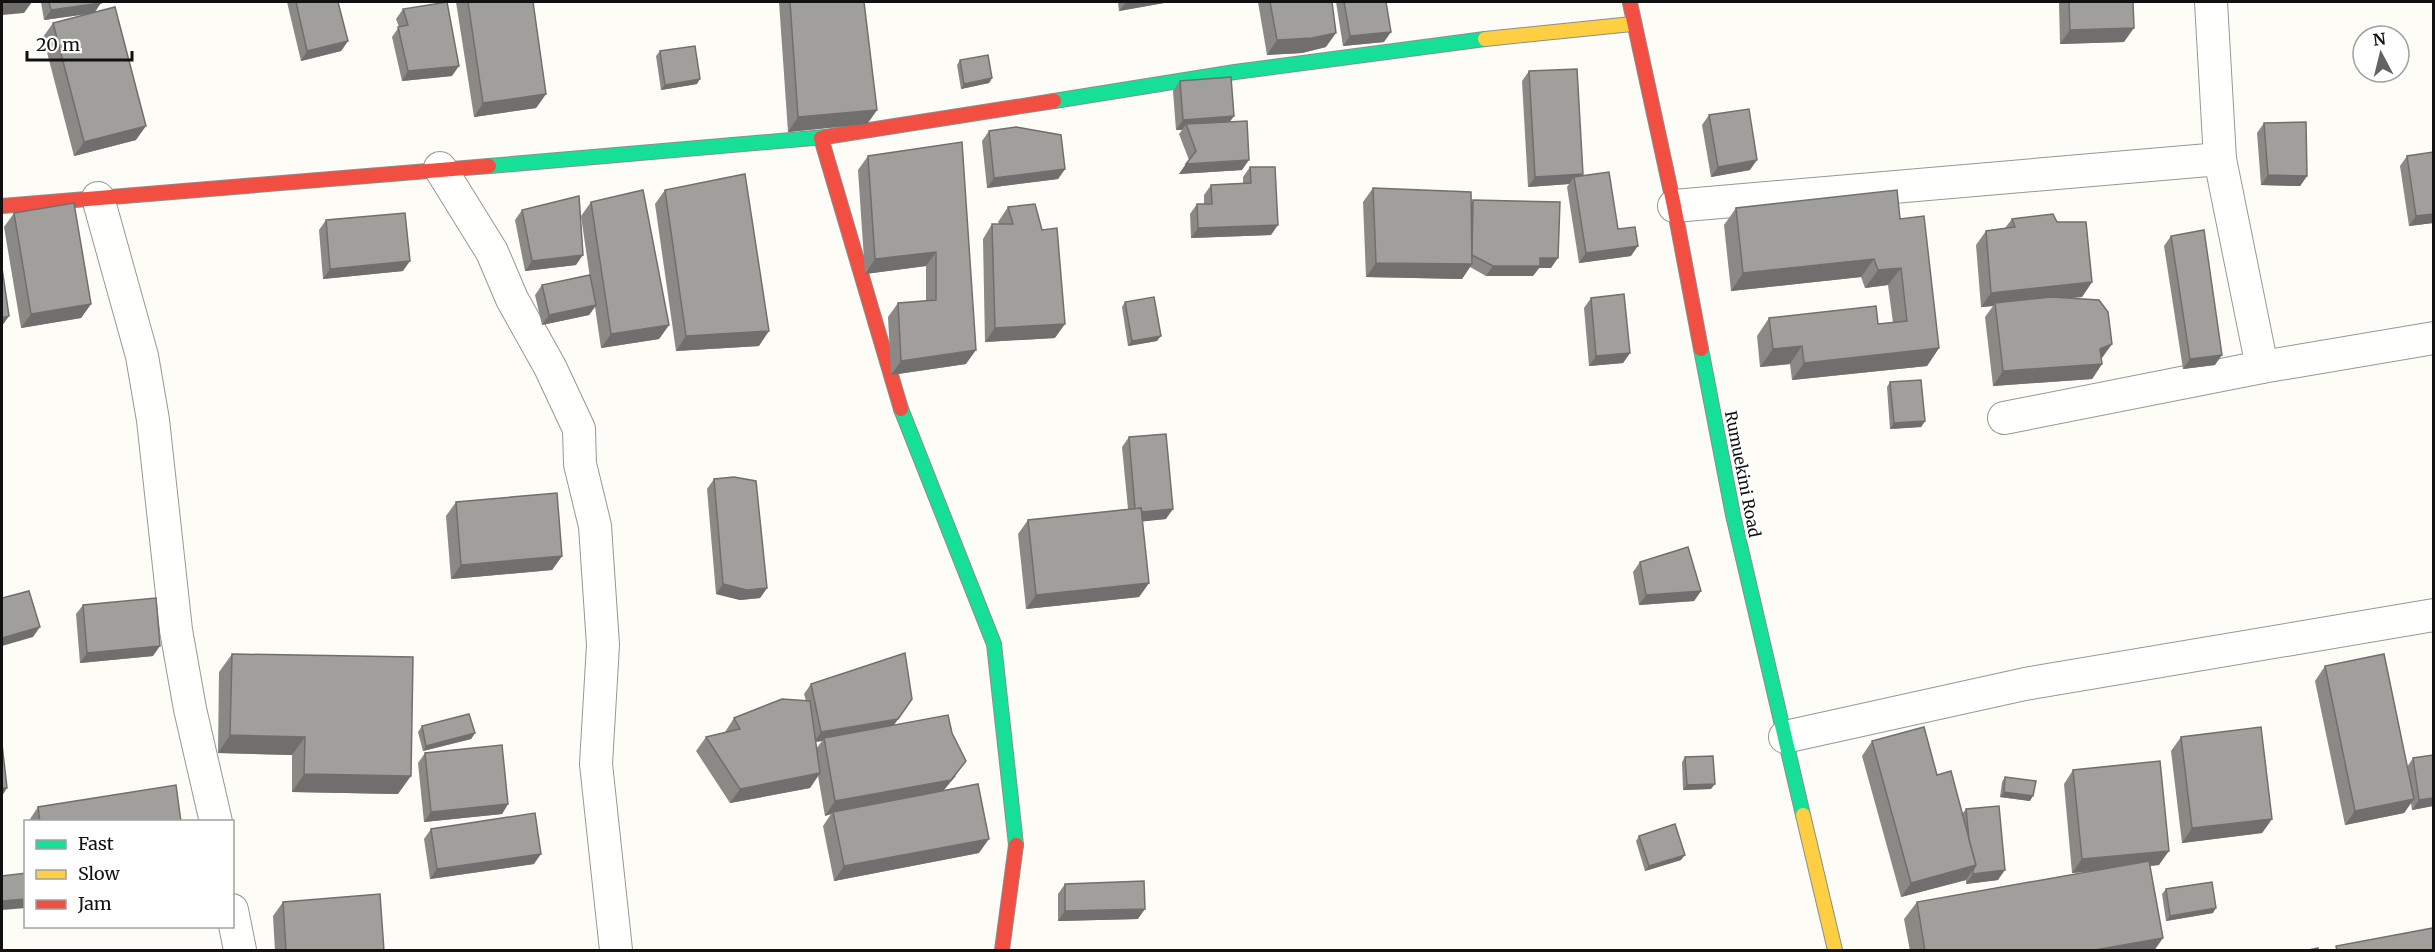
<svg xmlns="http://www.w3.org/2000/svg" width="2435" height="952" font-family="Merriweather,serif">
<style>
.lines{fill:none;stroke-linecap:round;stroke-linejoin:round}
.street-casing{stroke:#979795;stroke-width:34}
.fast-casing{stroke:#8e8d8b;stroke-width:16}
.slow-casing{stroke:#8e8d8b;stroke-width:16}
.jam-casing{stroke:#8e8d8b;stroke-width:16}
.street{stroke:#fffffe;stroke-width:32}
.fast{stroke:#16e098;stroke-width:14}
.slow{stroke:#ffcf43;stroke-width:14}
.jam{stroke:#f24e42;stroke-width:14}
.wall{fill:#8a8986;fill-rule:evenodd}
.shaded-wall{fill:#716f6d}
.building{fill:#a19f9c;stroke:#716f6d;stroke-width:1.5}
.labels{text-anchor:middle;dominant-baseline:central;stroke-width:6;stroke-linejoin:round;paint-order:stroke}
.street-label{font-size:16px;fill:#111;stroke:#fff}
</style>
<rect width="100%" height="100%" fill="#fdfcf7"/>
<g class="lines">
<g class="street-casing">
<g id="street">
<polyline points="2211,2 2220,159 2262,367"/>
<polyline points="440,168 492,252 512,299 550,367 579,429 580,464 595,526 603,645 596,764 616,950"/>
<polyline points="98,198 142,356 153,420 176,630 190,709 216,822"/>
<polyline points="1674,206 2220,159"/>
<polyline points="2004,418 2262,367 2434,338"/>
<polyline points="1785,737 2025,684 2434,615"/>
<polyline points="232,910 240,950"/>
</g>
</g>
<g class="fast-casing">
<g id="fast">
<polyline points="1054,101 1235,72 1485,39"/>
<polyline points="489,166 825,137"/>
<polyline points="1701,349 1733,515 1803,815"/>
<polyline points="901,409 994,644 1016,845"/>
</g>
</g>
<g class="slow-casing">
<g id="slow">
<polyline points="1485,39 1632,24"/>
<polyline points="1803,815 1835,950"/>
</g>
</g>
<g class="jam-casing">
<g id="jam">
<polyline points="1630,3 1674,206 1701,349"/>
<polyline points="825,137 1054,101"/>
<polyline points="821,138 901,409"/>
<polyline points="2,206 489,166"/>
<polyline points="1002,950 1016,845"/>
</g>
</g>
<use href="#street" class="street"/>
<use href="#fast" class="fast"/>
<use href="#slow" class="slow"/>
<use href="#jam" class="jam"/>
</g>
<g class="wall">
<polygon points="41,2 101,2 95,12 136,140 74,156 43,37 53,23 87,14 44,20"/>
<polygon points="287,2 338,2 348,41 341,51 301,61"/>
<polygon points="456,2 533,2 546,94 536,108 474,117"/>
<polygon points="779,2 864,2 877,110 867,124 788,132"/>
<polygon points="1112,2 1165,2 1164,3 1119,11 1118,2 1113,3"/>
<polygon points="1258,2 1332,2 1326,47 1302,53 1267,55"/>
<polygon points="1336,2 1386,2 1384,42 1343,46"/>
<polygon points="2059,2 2133,2 2124,42 2060,44"/>
<polygon points="403,9 452,76 402,81 392,37 399,27 396,19"/>
<polygon points="660,51 697,84 661,90 656,56"/>
<polygon points="960,60 992,78 989,83 961,89 957,65"/>
<polygon points="1529,71 1581,176 1618,229 1631,256 1579,263 1567,187 1569,184 1528,187 1522,81"/>
<polygon points="1180,81 1230,122 1242,170 1179,174 1189,160 1179,134 1182,130 1176,130 1173,91"/>
<polygon points="1709,115 1750,170 1711,177 1702,125"/>
<polygon points="2264,123 2307,176 2300,186 2261,185 2257,133"/>
<polygon points="989,131 1065,169 1058,179 987,188 982,141"/>
<polygon points="962,142 966,364 891,375 888,317 898,303 926,301 926,266 865,274 858,170 868,156"/>
<polygon points="2433,152 2433,223 2409,226 2400,166 2407,156"/>
<polygon points="1250,167 1271,235 1191,238 1190,214 1197,204 1204,204 1204,195 1211,185 1243,183 1243,177"/>
<polygon points="1373,188 1471,203 1473,200 1551,268 1539,268 1533,276 1486,276 1470,267 1462,279 1366,277 1363,202"/>
<polygon points="665,190 759,346 676,351 655,204"/>
<polygon points="591,202 669,325 659,339 601,348 595,307 589,315 542,325 535,295 542,285 590,278 581,216"/>
<polygon points="1008,207 1042,230 1055,338 985,342 983,239 992,224 999,224 998,222"/>
<polygon points="1736,208 1900,219 1939,348 1927,366 1792,380 1790,364 1760,367 1757,336 1769,318 1878,324 1893,323 1888,285 1865,288 1861,277 1731,291 1724,225"/>
<polygon points="522,210 576,265 525,271 515,220"/>
<polygon points="14,213 91,304 81,318 21,328 4,227"/>
<polygon points="2012,219 2057,222 2092,282 2082,297 2068,298 2112,344 2101,358 2102,364 2092,379 1993,386 1985,317 1993,306 1981,307 1976,245 1986,231 2005,228"/>
<polygon points="326,220 403,271 323,279 319,230"/>
<polygon points="2171,236 2215,365 2183,369 2164,246"/>
<polygon points="1591,298 1630,353 1623,363 1589,366 1584,308"/>
<polygon points="1125,302 1157,341 1128,346 1122,307"/>
<polygon points="1890,382 1925,421 1921,427 1890,429 1887,387"/>
<polygon points="1129,437 1166,519 1142,521 1149,583 1139,597 1026,609 1018,534 1028,520 1128,509 1122,447"/>
<polygon points="714,479 767,588 760,598 740,600 716,594 707,489"/>
<polygon points="456,502 562,556 552,570 451,579 446,516"/>
<polygon points="1640,562 1701,591 1694,601 1639,605 1633,572"/>
<polygon points="83,605 153,656 80,663 76,614"/>
<polygon points="232,654 398,794 292,792 292,755 218,753 219,672"/>
<polygon points="2325,666 2407,767 2413,758 2433,755 2433,806 2412,810 2411,803 2404,813 2345,825 2315,681"/>
<path d="M811,684L912,699L894,725L956,776L943,791L979,853L834,881L823,826L831,814L825,816L818,776L810,788L730,803L696,751L706,737L725,732L734,718L806,701L804,694ZM822,741L816,749L815,742Z"/>
<polygon points="422,726 475,733 471,739 423,751 418,732"/>
<polygon points="2181,737 2272,819 2262,833 2182,843 2171,751"/>
<polygon points="1872,741 1937,775 1962,814 1966,809 1998,880 1966,884 1966,880 1901,897 1862,756"/>
<polygon points="425,753 508,804 502,814 424,822 418,763"/>
<polygon points="1685,757 1711,789 1683,790 1682,762"/>
<polygon points="2073,770 2159,865 2150,866 2154,951 1910,951 1904,919 1917,902 2093,871 2072,873 2064,784"/>
<polygon points="2005,777 2030,801 2000,797 2002,782"/>
<polygon points="38,807 181,822 28,822"/>
<polygon points="431,829 534,864 430,879 424,839"/>
<polygon points="1639,836 1681,860 1645,871 1636,841"/>
<polygon points="1065,884 1138,919 1058,921 1058,894"/>
<polygon points="2166,889 2213,913 2166,921 2162,894"/>
<polygon points="283,902 384,951 275,951 273,916"/>
</g>
<g class="shaded-wall">
<polygon points="2,2 32,2 24,13 2,15"/>
<polygon points="1126,2 1165,2 1164,3 1119,11"/>
<polygon points="101,3 94,13 44,20 51,10"/>
<polygon points="2134,28 2124,42 2060,44 2070,30"/>
<polygon points="1391,32 1384,42 1343,46 1350,36"/>
<polygon points="1336,33 1326,47 1302,53 1267,55 1277,40"/>
<polygon points="348,41 341,51 301,61 307,51"/>
<polygon points="459,66 452,76 402,81 408,71"/>
<polygon points="992,78 989,83 961,89 964,84"/>
<polygon points="700,79 697,84 661,90 665,85"/>
<polygon points="546,94 536,108 474,117 483,103"/>
<polygon points="877,110 867,124 788,132 798,117"/>
<polygon points="1234,116 1227,126 1186,124 1182,130 1176,130 1183,120"/>
<polygon points="146,126 136,140 74,156 84,142"/>
<polygon points="1249,160 1242,170 1179,174 1186,164"/>
<polygon points="1757,160 1750,170 1711,177 1718,167"/>
<polygon points="1065,169 1058,179 987,188 994,178"/>
<polygon points="1583,174 1576,184 1574,177 1569,184 1528,187 1535,177"/>
<polygon points="2268,175 2307,176 2300,186 2261,185"/>
<polygon points="2433,214 2433,223 2409,226 2416,216"/>
<polygon points="1278,225 1271,235 1191,238 1198,228"/>
<polygon points="1638,246 1631,256 1579,263 1586,253"/>
<polygon points="936,252 926,266 865,274 875,259"/>
<polygon points="583,255 576,265 525,271 532,261"/>
<polygon points="1540,258 1558,258 1551,268 1539,268 1533,276 1486,276 1493,266"/>
<polygon points="1874,259 1861,277 1731,291 1743,273"/>
<polygon points="410,261 403,271 323,279 330,269"/>
<polygon points="1376,263 1472,264 1462,279 1366,277"/>
<polygon points="1901,268 1888,285 1865,288 1878,270"/>
<polygon points="2092,282 2082,297 1995,305 1995,303 1993,306 1981,307 1991,293"/>
<polygon points="91,304 81,318 21,328 31,314"/>
<polygon points="596,305 589,315 542,325 549,315"/>
<polygon points="9,316 2,326 2,318"/>
<polygon points="1065,324 1055,338 985,342 995,328"/>
<polygon points="669,325 659,339 601,348 611,334"/>
<polygon points="769,331 759,346 676,351 686,336"/>
<polygon points="1161,336 1157,341 1128,346 1132,341"/>
<polygon points="2112,344 2102,358 2090,363 2100,349"/>
<polygon points="1802,346 1790,364 1760,367 1773,349"/>
<polygon points="1939,348 1927,366 1792,380 1804,363"/>
<polygon points="976,350 966,364 891,375 901,361"/>
<polygon points="1630,353 1623,363 1589,366 1596,356"/>
<polygon points="2222,355 2215,365 2183,369 2190,359"/>
<polygon points="2102,364 2092,379 1993,386 2003,371"/>
<polygon points="1925,421 1921,427 1890,429 1894,423"/>
<polygon points="1173,509 1166,519 1129,523 1136,513"/>
<polygon points="562,556 552,570 451,579 461,565"/>
<polygon points="1149,583 1139,597 1026,609 1036,595"/>
<polygon points="723,584 767,588 760,598 740,600 716,594"/>
<polygon points="1701,591 1694,601 1639,605 1646,595"/>
<polygon points="40,627 33,637 2,646 2,638"/>
<polygon points="160,646 153,656 80,663 87,653"/>
<polygon points="898,719 891,729 824,738 822,741 814,742 821,732"/>
<polygon points="475,733 471,739 423,751 426,746"/>
<polygon points="230,735 305,737 292,755 218,753"/>
<polygon points="966,761 941,794 833,812 831,814 825,816 835,801"/>
<polygon points="820,773 810,788 730,803 740,789"/>
<polygon points="304,774 411,776 398,794 292,792"/>
<polygon points="1715,784 1711,789 1683,790 1687,785"/>
<polygon points="2,788 7,788 2,796"/>
<polygon points="2004,792 2033,796 2030,801 2000,797"/>
<polygon points="2433,798 2433,806 2412,810 2419,800"/>
<polygon points="2414,799 2404,813 2345,825 2355,811"/>
<polygon points="508,804 502,814 424,822 431,812"/>
<polygon points="2272,819 2262,833 2182,843 2192,828"/>
<polygon points="989,839 979,853 834,881 844,866"/>
<polygon points="2169,851 2159,865 2072,873 2082,859"/>
<polygon points="541,854 534,864 430,879 437,869"/>
<polygon points="1685,855 1681,860 1645,871 1649,866"/>
<polygon points="1976,865 1966,880 1901,897 1911,883"/>
<polygon points="2005,870 1998,880 1966,884 1973,874"/>
<polygon points="26,899 26,908 2,910 2,901"/>
<polygon points="2216,908 2213,913 2166,921 2170,916"/>
<polygon points="1145,909 1138,919 1058,921 1065,911"/>
<polygon points="2163,938 2154,951 2089,951"/>
</g>
<g class="building">
<polygon points="49,2 101,2 101,3 51,10"/>
<polygon points="296,2 338,2 348,41 307,51"/>
<polygon points="447,2 459,66 408,71 398,27 408,25 403,9"/>
<polygon points="468,2 533,2 546,94 483,103"/>
<polygon points="790,2 864,2 877,110 798,117"/>
<polygon points="1270,2 1332,2 1336,33 1312,38 1277,40"/>
<polygon points="1344,2 1386,2 1391,32 1350,36"/>
<polygon points="2069,2 2133,2 2134,28 2070,30"/>
<polygon points="115,7 146,126 84,142 53,23"/>
<polygon points="695,46 700,79 665,85 660,51"/>
<polygon points="988,55 992,78 964,84 960,60"/>
<polygon points="1577,69 1583,174 1535,177 1529,71"/>
<polygon points="1231,77 1234,116 1183,120 1180,81"/>
<polygon points="1749,109 1757,160 1718,167 1709,115"/>
<polygon points="1247,121 1249,160 1186,164 1196,151 1186,124"/>
<polygon points="2306,122 2307,176 2268,175 2264,123"/>
<polygon points="1016,127 1061,135 1065,169 994,178 989,131"/>
<polygon points="962,142 976,350 901,361 898,303 936,300 936,252 875,259 868,156"/>
<polygon points="2433,152 2433,214 2416,216 2407,156"/>
<polygon points="1250,167 1275,167 1278,225 1198,228 1197,204 1212,204 1211,185 1251,183"/>
<polygon points="1609,172 1618,229 1635,227 1638,246 1586,253 1574,177"/>
<polygon points="745,174 769,331 686,336 665,190"/>
<polygon points="1373,188 1471,192 1472,264 1376,263"/>
<polygon points="643,190 669,325 611,334 591,202"/>
<polygon points="1897,190 1900,219 1924,216 1939,348 1804,363 1802,346 1773,349 1769,318 1876,306 1878,324 1907,321 1901,268 1878,270 1874,259 1743,273 1736,208"/>
<polygon points="579,196 583,255 532,261 522,210"/>
<polygon points="1473,200 1560,202 1558,258 1540,258 1540,266 1493,266 1472,255"/>
<polygon points="74,203 91,304 31,314 14,213"/>
<polygon points="1035,204 1042,230 1057,228 1065,324 995,328 992,224 1013,224 1008,207"/>
<polygon points="405,213 410,261 330,269 326,220"/>
<polygon points="2053,214 2057,222 2086,222 2092,282 1991,293 1986,231 2015,227 2012,219"/>
<polygon points="2204,230 2222,355 2190,359 2171,236"/>
<polygon points="2,268 9,316 2,318"/>
<polygon points="590,275 596,305 549,315 542,285"/>
<polygon points="1624,294 1630,353 1596,356 1591,298"/>
<polygon points="1154,297 1161,336 1132,341 1125,302"/>
<polygon points="2051,297 2099,300 2108,312 2112,344 2100,349 2102,364 2003,371 1995,303"/>
<polygon points="1921,380 1925,421 1894,423 1890,382"/>
<polygon points="1166,434 1173,509 1142,512 1141,508 1135,509 1129,437"/>
<polygon points="734,477 756,481 767,588 747,590 723,584 714,479"/>
<polygon points="557,493 562,556 461,565 456,502"/>
<polygon points="1141,508 1149,583 1036,595 1028,520"/>
<polygon points="1688,547 1701,591 1646,595 1640,562"/>
<polygon points="29,591 40,627 2,638 2,598"/>
<polygon points="156,598 160,646 87,653 83,605"/>
<polygon points="905,653 912,699 898,719 821,732 811,684"/>
<polygon points="232,654 413,657 411,776 304,774 305,737 230,735"/>
<polygon points="2384,654 2414,799 2355,811 2325,666"/>
<polygon points="782,699 810,701 820,773 740,789 706,737 740,729 734,718"/>
<polygon points="469,714 475,733 426,746 422,726"/>
<polygon points="948,715 952,733 966,761 951,780 835,801 824,738"/>
<polygon points="1924,727 1937,775 1951,771 1976,865 1911,883 1872,741"/>
<polygon points="2261,727 2272,819 2192,828 2181,737"/>
<polygon points="2,744 7,788 2,788"/>
<polygon points="502,745 508,804 431,812 425,753"/>
<polygon points="2433,755 2433,798 2419,800 2413,758"/>
<polygon points="1713,756 1715,784 1687,785 1685,757"/>
<polygon points="2160,761 2169,851 2082,859 2073,770"/>
<polygon points="2005,777 2036,781 2033,796 2004,792"/>
<polygon points="978,784 989,839 844,866 833,812"/>
<polygon points="176,785 181,822 40,822 38,807"/>
<polygon points="1999,806 2005,870 1973,874 1973,870 1976,865 1969,839 1966,809"/>
<polygon points="535,813 541,854 437,869 431,829"/>
<polygon points="1675,824 1685,855 1649,866 1639,836"/>
<polygon points="2149,861 2163,938 2089,951 1925,951 1917,902"/>
<polygon points="26,873 26,899 2,901 2,876"/>
<polygon points="1144,881 1145,909 1065,911 1065,884"/>
<polygon points="2212,882 2216,908 2170,916 2166,889"/>
<polygon points="380,894 384,951 286,951 283,902"/>
<polygon points="2433,928 2433,951 2337,951 2336,946"/>
<polygon points="2318,948 2318,951 2304,951"/>
</g>
<g class="labels">
<g class="street-label">
<text transform="translate(1743 474) rotate(79)">Rumuekini Road</text>
</g>
</g>
<rect width="2435" height="952" fill="none" stroke="#111111" stroke-width="6"/>
<rect x="24" y="820" width="210" height="108" fill="#ffffff" stroke="#a0a0a0" stroke-width="1.5"/>
<rect x="36" y="840" width="30" height="9" fill="#16e098" stroke="#a0a0a0" stroke-width="1.5"/>
<text x="78" y="850" font-size="18" fill="#111111">Fast</text>
<rect x="36" y="870" width="30" height="9" fill="#ffcf43" stroke="#a0a0a0" stroke-width="1.5"/>
<text x="78" y="880" font-size="18" fill="#111111">Slow</text>
<rect x="36" y="900" width="30" height="9" fill="#f24e42" stroke="#a0a0a0" stroke-width="1.5"/>
<text x="78" y="910" font-size="18" fill="#111111">Jam</text>
<g transform="translate(2381 54) rotate(353)"><circle r="28" fill="#ffffff" stroke="#a0a0a0" stroke-width="1.5"/>
<path d="M0-4.5L10 22L0 15L-10 22Z" fill="#646362"/>
<text y="-9" font-size="16" font-weight="bold" text-anchor="middle" fill="#111111">N</text>
</g>
<path d="M27 51v9h105v-9" fill="none" stroke="#111111" stroke-width="3"/>
<text x="36" y="51" font-size="18" fill="#111111" stroke="#ffffff" stroke-width="4.5" paint-order="stroke">20 m</text>
</svg>
